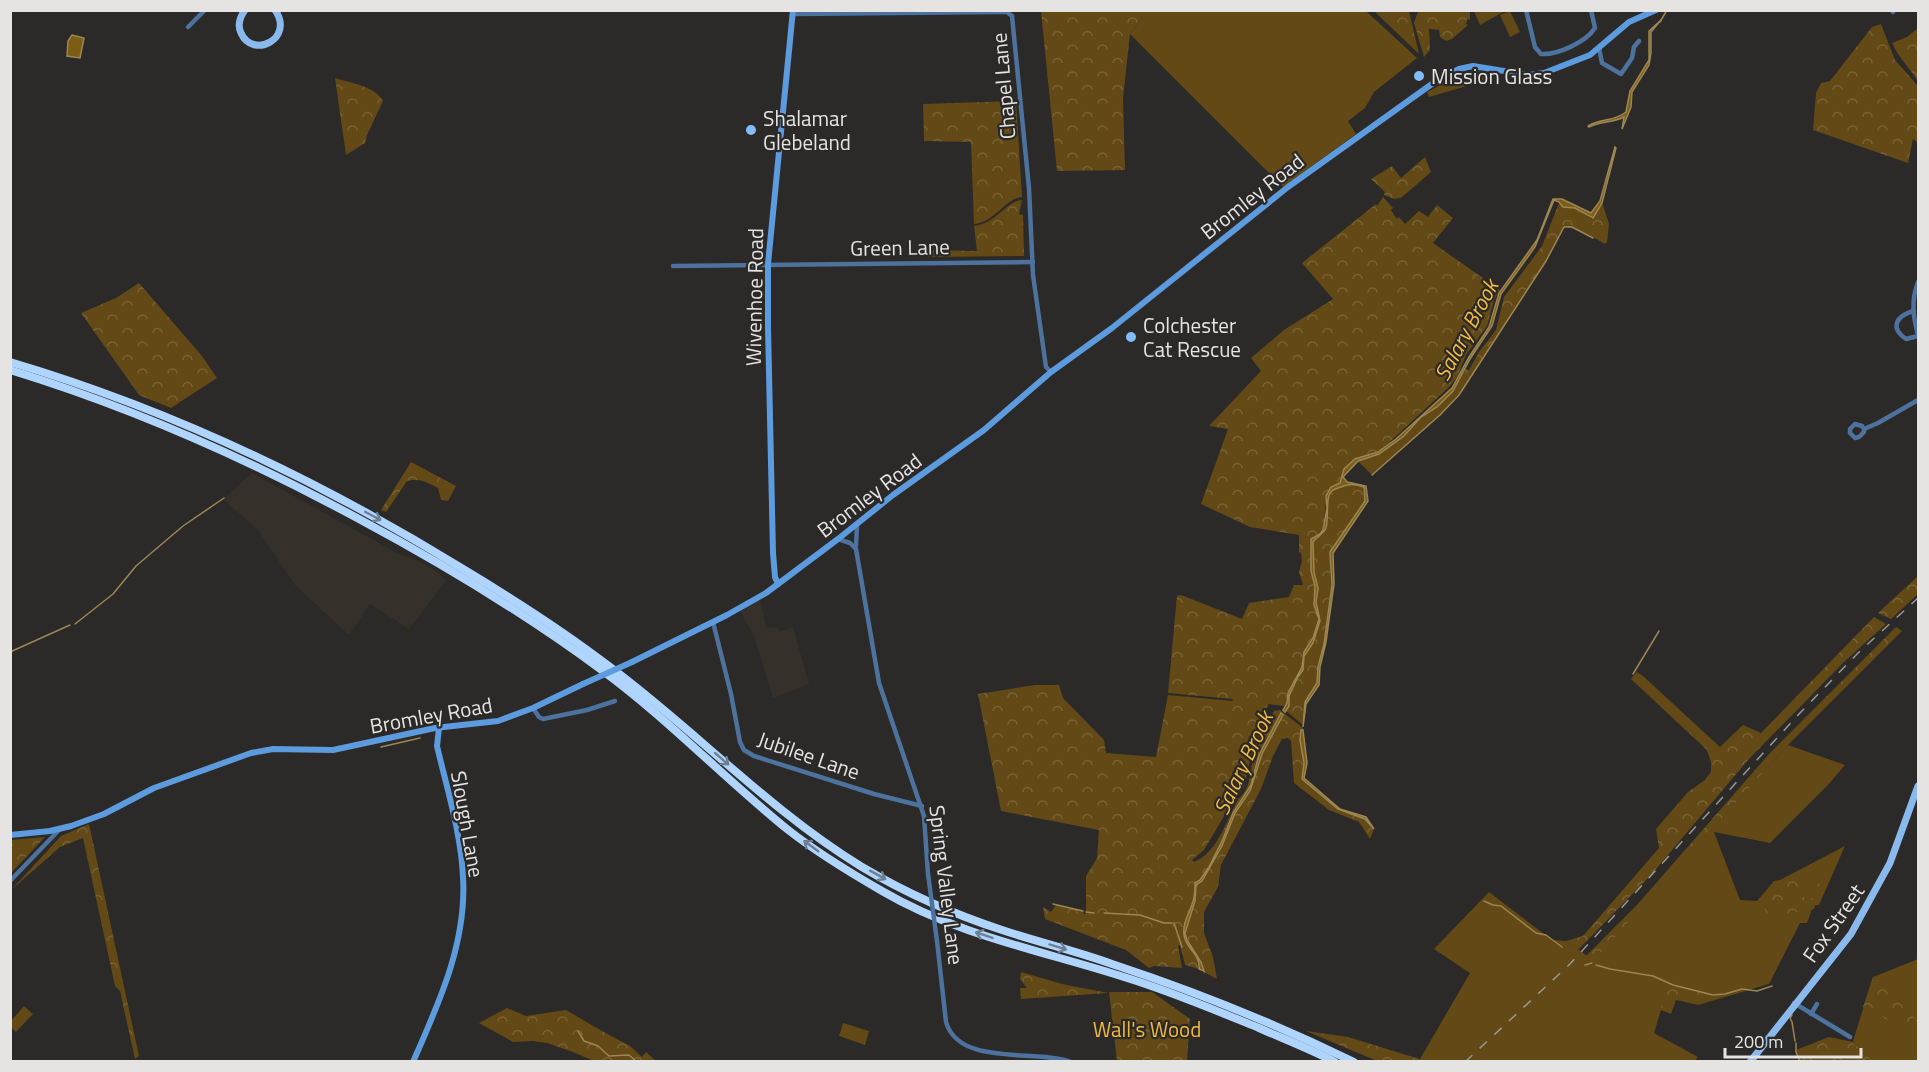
<svg xmlns="http://www.w3.org/2000/svg" width="1929" height="1072" font-family="'Titillium Web',sans-serif">
<style>
.built{fill:#35312a}
.grass{fill:#624915}
.forest{fill:url(#forest-crowns)}
.water{fill:#7d5d16;stroke:#9c8654;stroke-width:1.5}
.lines{fill:none;stroke-linecap:round;stroke-linejoin:round}
.stream{stroke:#9c8654;stroke-width:1.5}
.street{stroke:#4c729d;stroke-width:4.5}
.secondary{stroke:#5c9bde;stroke-width:6}
.primary{stroke:#8ab9ed;stroke-width:7}
.highway{stroke:#afd5fe;stroke-width:8}
.rail{stroke:#999896;stroke-width:1.5;stroke-dasharray:10 10;stroke-linecap:butt}
.street-bridge{stroke:#4c729d;stroke-width:4.5}
.secondary-bridge{stroke:#5c9bde;stroke-width:6}
.oneway{stroke:#6d8093}
.poi-dot{fill:#83bcfb;stroke:#2b2a28;stroke-width:2}
.labels{text-anchor:middle;dominant-baseline:central;stroke-width:4.5;stroke-linejoin:round;paint-order:stroke}
.poi-label{font-size:21px;fill:#e5e4e3;stroke:#2b2a28;text-anchor:start}
.street-label{font-size:21px;fill:#e5e4e3;stroke:#2b2a28}
.park-label{font-size:21px;fill:#f1b83f;stroke:#2b2a28}
.water-label{font-size:22px;font-style:italic;fill:#f3ba41;stroke:#2b2a28}
</style>
<defs>
<pattern id="forest-crowns" width="20" height="18" patternUnits="userSpaceOnUse" patternTransform="scale(1.5)"><rect width="20" height="18" fill="#624915"/><path d="M2 6a3 3 0 1 1 6 0M12 15a3 3 0 1 1 6 0" fill="none" stroke="#786337"/></pattern>
</defs>
<rect width="100%" height="100%" fill="#2b2a28"/>
<g class="built">
<polygon points="252,473 397,553 419,561 438,573 446,581 409,629 370,604 349,635 295,585 258,530 223,499"/>
<polygon points="760,597 766,628 777,627 779,631 793,628 809,684 773,698 754,636 739,609"/>
</g>
<g class="grass">
<polygon points="1121,11 1366,11 1417,58 1374,92 1365,108 1348,121 1356,134 1283,187 1130,34 1143,16"/>
<polygon points="1474,11 1474,10 1505,11 1480,25"/>
<polygon points="1510,11 1520,32 1510,37 1500,15"/>
<path d="M1480,71L1487,80L1429,97L1427,92C1444,84 1459,70 1480,71Z"/>
<polygon points="1788,745 1845,765 1827,786 1770,843 1714,832 1740,900 1757,901 1774,881 1780,880 1845,846 1819,905 1815,905 1814,909 1812,909 1807,923 1800,923 1769,984 1698,1005 1676,1000 1671,1014 1661,1010 1654,1033 1698,1057 1695,1061 1426,1062 1420,1059 1470,973 1434,949 1489,892 1552,940 1566,941 1593,960"/>
<polygon points="1918,959 1918,1061 1871,1061 1854,1046 1853,1041 1873,977"/>
<polygon points="24,1006 33,1014 16,1032 11,1027 11,1021"/>
<polygon points="843,1023 869,1031 865,1045 839,1036"/>
</g>
<g class="forest">
<polygon points="1041,11 1155,11 1147,22 1143,16 1130,34 1123,98 1125,170 1057,171"/>
<polygon points="1374,11 1409,11 1419,54"/>
<polygon points="1418,11 1470,11 1470,20 1467,19 1466,24 1468,25 1452,39 1446,41 1440,37 1439,30 1429,29 1430,50 1424,57 1414,23"/>
<polygon points="1881,24 1895,60 1918,86 1918,143 1913,139 1908,163 1813,130 1816,93 1821,83 1830,81 1872,27"/>
<polygon points="1918,28 1918,81 1898,54 1892,43 1907,37"/>
<path d="M335,78C350,83 375,86 383,101L367,135L365,143L346,155Z"/>
<path d="M1016,101L1022,197C1004,199 996,222 974,224L971,142L924,141L923,104Z"/>
<polygon points="1425,157 1431,172 1401,198 1394,199 1384,195 1385,192 1371,179 1392,166 1401,178"/>
<path d="M1383,197L1393,208L1391,210L1397,219L1399,217L1405,224L1419,211L1428,217L1437,205L1453,218L1433,243L1500,290L1494,300L1487,326L1466,355L1457,377L1448,388L1381,450L1355,459L1344,469L1340,483L1327,493L1323,530L1320,534L1311,539V571L1315,586L1314,606L1319,618L1313,638L1304,652L1302,667L1288,693L1287,703L1284,706L1269,704L1265,710L1264,729L1250,760L1244,787L1234,799L1204,850L1192,860L1194,862C1217,853 1227,820 1238,799C1251,789 1249,774 1253,760C1258,743 1266,727 1274,711L1280,710L1303,728L1300,740L1304,762L1302,779L1338,809L1364,818L1374,829L1370,839L1359,822L1329,810L1294,783L1291,741L1288,738L1282,739L1273,756L1261,789L1221,865L1218,887L1204,912V933L1213,957L1217,979L1206,973L1203,974C1207,961 1190,950 1186,937C1183,925 1193,911 1195,899C1196,895 1196,890 1196,885L1202,881L1222,846L1235,813L1250,790L1262,754L1283,715L1281,713L1259,755L1251,785L1233,813L1223,839L1209,867L1200,880L1195,883L1194,898L1183,932L1184,935L1198,959L1199,969L1185,965L1180,945L1178,946L1182,968L1154,966L1149,968L1126,950L1045,919L1043,907L1051,912L1056,905L1083,911L1084,914H1086V876L1097,858L1099,830L1001,811L978,694L1035,685H1059L1063,698L1104,740L1106,753L1156,757L1168,695L1233,701L1232,699L1168,693L1177,596L1181,595L1242,619L1249,603L1289,597L1294,585H1303L1299,572L1302,561L1301,553L1299,552V535L1250,527L1201,504L1228,429L1209,426L1261,371L1251,358L1284,330L1333,299L1302,263L1376,204L1377,206Z"/>
<path d="M1022,200L1019,214L1023,215L1024,256L926,257V250L977,251L974,226C997,223 1005,202 1022,200Z"/>
<path d="M1602,202L1609,224L1607,242L1605,244C1598,239 1572,226 1564,227L1546,261L1463,389L1440,415L1372,475L1358,461L1375,456L1404,436L1421,417L1450,395L1466,369L1469,370L1479,352L1496,330L1504,297L1542,246L1559,203L1564,207L1575,208L1592,219Z"/>
<polygon points="139,283 202,356 217,378 171,408 139,395 81,313 116,298"/>
<path d="M411,462L456,486L448,501L441,500L438,488C426,482 420,478 407,481L386,512L381,510Z"/>
<polygon points="1343,484 1363,487 1365,501 1330,553 1331,589 1324,644 1318,667 1317,683 1305,702 1303,725 1286,711 1289,706 1289,696 1304,667 1304,656 1315,638 1320,621 1316,602 1318,590 1314,572 1313,542 1316,538 1323,534 1328,514 1328,498 1331,491"/>
<polygon points="1918,576 1918,594 1891,619 1878,613"/>
<polygon points="1874,617 1886,624 1844,662 1748,760 1651,875 1578,950 1566,941 1583,936 1659,848 1656,829 1688,792 1705,780 1711,772 1711,762 1707,750 1631,679 1637,672 1644,677 1720,747 1743,725 1761,733"/>
<polygon points="1896,627 1902,631 1788,745 1593,961 1586,956 1637,905 1769,754"/>
<polygon points="89,824 139,1056 135,1059 120,991 115,986 83,838 60,847 11,890 61,836"/>
<polygon points="45,837 11,873 11,840"/>
<polygon points="1797,880 1823,884 1820,886 1800,887 1794,894 1785,892 1789,900 1804,897 1818,900 1819,905 1815,905 1814,909 1770,917 1762,906 1766,905 1774,881"/>
<polygon points="1021,972 1062,984 1108,993 1021,999 1020,988 1027,988 1020,979"/>
<polygon points="1873,977 1918,1021 1918,1042 1877,1013 1863,1007"/>
<polygon points="1670,984 1710,994 1708,1001 1690,1002 1676,997 1670,1013 1661,1009 1664,990"/>
<polygon points="1109,992 1152,992 1190,1019 1187,1061 1117,1061"/>
<polygon points="507,1008 526,1016 566,1010 602,1031 630,1046 642,1057 646,1052 656,1061 594,1061 573,1052 547,1043 533,1041 513,1042 479,1023"/>
<polygon points="1306,1031 1348,1037 1426,1061 1377,1061"/>
<polygon points="1829,1037 1853,1042 1854,1045 1862,1050 1872,1061 1800,1061 1796,1050"/>
</g>
<g class="water">
<path d="M1661,20L1651,32V53L1649,65L1632,92L1631,107L1622,129L1624,117C1613,123 1601,121 1589,127L1588,126C1600,118 1614,122 1626,112L1630,91L1649,60V31Z"/>
<polygon points="72,35 84,38 80,58 67,56 68,41"/>
<path d="M1615,147L1616,148L1602,203L1593,218L1575,208L1563,207L1559,202L1554,200L1535,247L1501,294L1492,326L1470,359L1453,391L1437,407L1421,417L1404,436L1379,454L1358,461L1343,477L1347,482L1366,486L1368,501L1333,553L1334,584L1326,642L1320,667L1319,685L1306,704L1303,727L1305,702L1317,683L1318,667L1324,644L1332,585L1330,552L1365,501L1364,487C1356,484 1348,483 1341,487C1338,488 1334,489 1332,491C1325,496 1329,518 1326,528C1323,535 1317,536 1313,542L1314,572L1318,588L1316,602L1320,621L1313,643L1304,656L1303,670L1298,677L1289,696V706L1285,712L1283,710L1287,703L1288,693L1302,667L1304,652L1313,638L1319,619L1314,605L1315,586L1311,571V539L1320,534L1323,530L1327,508L1326,496L1331,487L1340,483L1344,469L1355,459L1378,452L1396,439L1452,388L1469,357L1489,327L1499,293L1537,240L1553,199H1562L1591,213L1600,201Z"/>
<path d="M1281,713L1283,715L1262,754L1250,791L1235,813L1222,846L1202,881L1196,885L1195,901L1185,933L1187,940L1201,962L1204,971L1199,969C1201,954 1185,948 1184,935C1182,921 1192,910 1194,897C1195,893 1195,887 1195,883L1200,880L1209,867L1223,839L1233,813L1251,785L1259,755Z"/>
<polygon points="1301,730 1303,730 1307,763 1304,778 1340,809 1366,817 1374,829 1365,819 1338,809 1302,779 1304,763 1300,740"/>
</g>
<g class="lines">
<g class="stream">
<polyline points="1660,22 1667,10"/>
<polyline points="1372,475 1440,415 1459,395 1546,261 1564,227 1572,227 1593,238"/>
<polyline points="75,624 113,594 136,566 183,526 224,498"/>
<polyline points="10,652 70,625"/>
<polyline points="1633,674 1659,631"/>
<polyline points="381,747 420,738"/>
<polyline points="1484,901 1493,905 1501,906 1536,933 1546,935 1562,947"/>
<polyline points="1053,904 1083,911"/>
<polyline points="1086,912 1094,913"/>
<polyline points="1104,913 1140,915 1164,923 1172,923"/>
<polyline points="1174,923 1182,947"/>
<polyline points="1585,965 1592,963"/>
<polyline points="1596,965 1610,969 1653,976 1673,985 1713,995 1725,994 1742,989 1757,991 1772,986"/>
<polyline points="1792,1015 1790,1018 1792,1022 1795,1041"/>
<polyline points="578,1031 584,1041 598,1046 609,1056 629,1055 637,1062"/>
<polyline points="1796,1043 1796,1052 1800,1062"/>
</g>
<g class="street">
<path d="M1526,10L1535,47L1541,54C1558,55 1586,42 1595,28L1591,10"/>
<polyline points="1892,10 1893,12"/>
<polyline points="792,14 997,12 1007,12 1012,16 1029,188 1033,275 1046,367 1051,372"/>
<polyline points="188,27 205,10"/>
<polyline points="1599,48 1602,63 1621,74 1632,58 1634,47 1639,41"/>
<polyline points="673,266 1033,262"/>
<path d="M1918,282C1911,300 1913,317 1918,335"/>
<path d="M1913,311C1897,316 1889,327 1906,339L1918,336"/>
<polyline points="1864,429 1862,426 1855,424 1850,429 1850,433 1855,438 1859,437 1864,432 1864,429 1878,423 1918,400"/>
<polyline points="838,539 850,543 856,549 879,683 924,816 928,874"/>
<polyline points="856,546 857,525"/>
<polyline points="713,622 731,694 740,742 744,750 754,756 874,794 922,806"/>
<polyline points="533,708 539,717 543,719 587,710 615,701"/>
<polyline points="10,881 59,830"/>
<path d="M937,941L946,1022C959,1067 1037,1049 1071,1062"/>
<polyline points="1794,1003 1850,1037"/>
<polyline points="1811,1014 1817,1004"/>
</g>
<g class="secondary">
<polyline points="778,584 775,577 773,553 768,327 768,264 793,10"/>
<polyline points="632,662 727,615 766,593 838,539 893,495 984,430 1051,372 1112,328 1288,187 1436,81 1459,69 1473,66 1529,75 1544,73 1590,55 1629,22 1656,10"/>
<polyline points="10,835 50,831 71,826 104,814 154,788 251,753 273,749 333,750 435,728 498,721 533,708 583,684"/>
<path d="M413,1062C439,1003 467,942 463,877C461,833 447,789 437,746L439,728"/>
</g>
<g class="primary">
<path d="M245,10C240,17 237,25 241,33C253,60 295,38 275,10"/>
<polyline points="1750,1062 1851,934 1890,863 1918,786"/>
</g>
<g class="highway">
<path d="M10,362C169,409 322,482 463,569C513,599 563,631 610,667C696,731 770,811 862,867C906,893 953,914 1002,930C1038,942 1076,951 1112,964C1194,991 1276,1024 1354,1062"/>
<path d="M10,370C131,407 248,459 359,519C443,564 526,614 603,671C668,719 724,778 787,829C816,852 849,872 882,891C957,935 1043,951 1124,977C1170,991 1215,1010 1259,1028C1284,1039 1310,1049 1335,1062"/>
</g>
<polyline class="rail" points="1465,1062 1570,964 1799,714 1858,653 1918,598"/>
<polyline class="street-bridge" points="928,874 937,941"/>
<polyline class="secondary-bridge" points="583,684 632,662"/>
</g>
<defs><path id="oneway-shaft" d="M-6 0H5M1.5-3L5.5 0L1.5 3" fill="none" stroke-width="1.6" stroke-linecap="round" stroke-linejoin="round" transform="scale(1.5)"/></defs>
<g class="oneway">
<use href="#oneway-shaft" transform="translate(373 516) rotate(28)"/>
<use href="#oneway-shaft" transform="translate(722 759) rotate(41)"/>
<use href="#oneway-shaft" transform="translate(811 846) rotate(-144)"/>
<use href="#oneway-shaft" transform="translate(878 875) rotate(29)"/>
<use href="#oneway-shaft" transform="translate(984 935) rotate(-162)"/>
<use href="#oneway-shaft" transform="translate(1058 947) rotate(17)"/>
</g>
<g class="poi-dot">
<circle cx="1419" cy="76" r="6"/>
<circle cx="751" cy="130" r="6"/>
<circle cx="1131" cy="337" r="6"/>
</g>
<g class="labels">
<g class="poi-label">
<text x="1431" y="76">Mission Glass</text>
<text x="763" y="118">Shalamar<tspan x="763" dy="24">Glebeland</tspan></text>
<text x="1143" y="325">Colchester<tspan x="1143" dy="24">Cat Rescue</tspan></text>
</g>
<g class="street-label">
<text transform="translate(1003 86) rotate(-95)">Chapel Lane</text>
<text transform="translate(1252 196) rotate(-38)">Bromley Road</text>
<text transform="translate(900 247) rotate(-1)">Green Lane</text>
<text transform="translate(754 297) rotate(-89)">Wivenhoe Road</text>
<text transform="translate(869 495) rotate(-37)">Bromley Road</text>
<text transform="translate(431 715) rotate(-10)">Bromley Road</text>
<text transform="translate(809 755) rotate(19)">Jubilee Lane</text>
<text transform="translate(468 824) rotate(80)">Slough Lane</text>
<text transform="translate(947 885) rotate(83)">Spring Valley Lane</text>
<text transform="translate(1833 923) rotate(-55)">Fox Street</text>
</g>
<g class="park-label">
<text x="1147" y="1029">Wall's Wood</text>
</g>
<g class="water-label">
<text transform="translate(1466 330) rotate(-62)">Salary Brook</text>
<text transform="translate(1243 763) rotate(-65)">Salary Brook</text>
</g>
</g>
<rect width="1929" height="1072" fill="none" stroke="#e5e4e3" stroke-width="24"/>
<path d="M1725 1048v9h136v-9" fill="none" stroke="#e5e4e3" stroke-width="3"/>
<text x="1734" y="1048" font-size="18" fill="#e5e4e3" stroke="#2b2a28" stroke-width="4.5" paint-order="stroke">200 m</text>
</svg>
